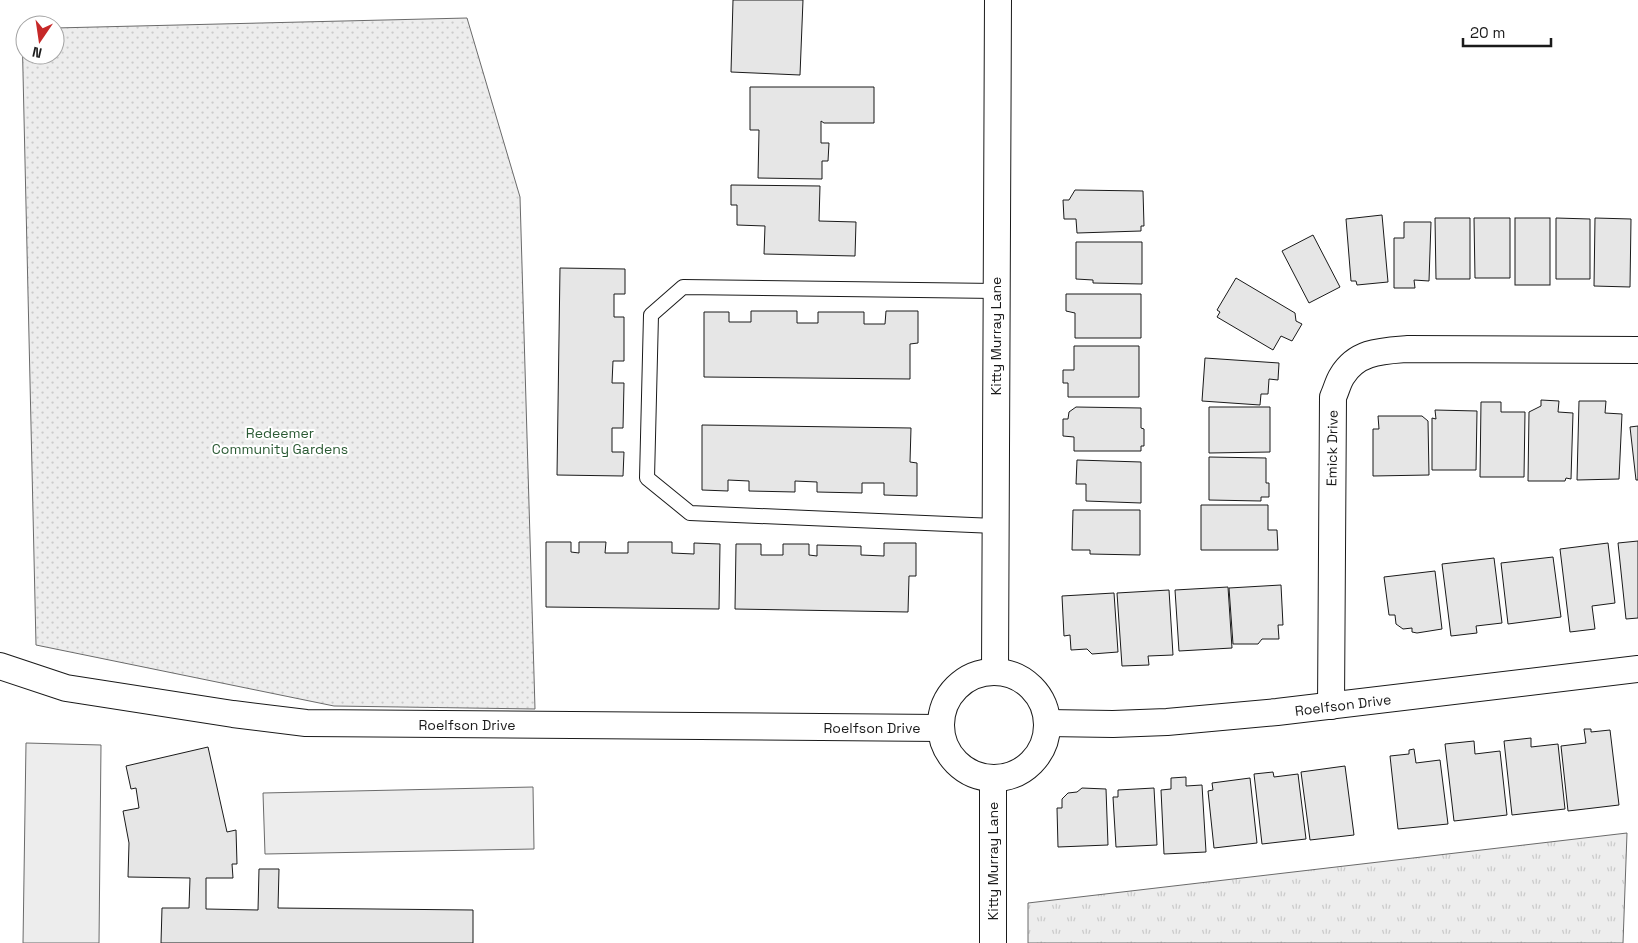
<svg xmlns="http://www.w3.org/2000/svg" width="1638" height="943" font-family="'Space Grotesk',sans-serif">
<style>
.grass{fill:url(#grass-tufts);stroke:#6a6a6a}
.park{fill:url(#park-dots);stroke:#6a6a6a}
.built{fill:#ededed;stroke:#6a6a6a}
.building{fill:#e6e6e6;stroke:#1a1a1a}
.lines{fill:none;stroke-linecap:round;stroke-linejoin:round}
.lane-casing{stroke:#1a1a1a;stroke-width:16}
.street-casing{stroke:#1a1a1a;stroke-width:28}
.lane{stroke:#fff;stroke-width:14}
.street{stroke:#fff;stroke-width:26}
.labels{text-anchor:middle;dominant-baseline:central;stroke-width:4;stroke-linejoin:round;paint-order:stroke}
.street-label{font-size:14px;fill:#1a1a1a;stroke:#fff}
.park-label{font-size:14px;fill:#2b5a34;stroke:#fff}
</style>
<defs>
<pattern id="grass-tufts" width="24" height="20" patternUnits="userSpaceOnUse" patternTransform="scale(1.25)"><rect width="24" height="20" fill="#ededed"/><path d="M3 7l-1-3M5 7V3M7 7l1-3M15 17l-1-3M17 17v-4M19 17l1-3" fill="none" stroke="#cbcbcb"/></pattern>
<pattern id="park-dots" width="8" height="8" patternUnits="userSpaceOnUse" patternTransform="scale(1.25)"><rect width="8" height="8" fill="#ededed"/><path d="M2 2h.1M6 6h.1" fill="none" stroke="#cbcbcb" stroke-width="1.8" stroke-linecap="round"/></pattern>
</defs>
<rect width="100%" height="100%" fill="#fff"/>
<polygon class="grass" points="1627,833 1623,943 1028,943 1028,903"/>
<polygon class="park" points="467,18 520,197 535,709 334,706 36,645 22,29 25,29 25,55 55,55 55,28"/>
<g class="built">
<polygon points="26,743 101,745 99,943 23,943"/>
<polygon points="533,787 534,849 265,854 263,793"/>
</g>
<g class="building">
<polygon points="733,0 803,0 800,75 731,72"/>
<polygon points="750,87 874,87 874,123 824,123 821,121 821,143 829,143 828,161 822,161 822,179 758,178 759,130 750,130"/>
<polygon points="731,185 820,186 819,221 856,222 855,256 764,254 765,226 737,225 737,205 731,205"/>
<polygon points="1075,190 1143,191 1144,226 1141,226 1141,231 1077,233 1076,219 1064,219 1063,200 1069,200"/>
<polygon points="1382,215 1388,282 1357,285 1356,281 1351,281 1346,219"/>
<polygon points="1435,218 1470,218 1470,279 1436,279"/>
<polygon points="1474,218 1510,218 1510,278 1475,278"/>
<rect x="1515" y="218" width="35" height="67"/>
<polygon points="1556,218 1590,219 1590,279 1556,279"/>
<polygon points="1595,218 1631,219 1630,287 1594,286"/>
<polygon points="1404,222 1431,222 1429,281 1414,280 1415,288 1394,288 1394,238 1404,238"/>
<polygon points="1313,235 1340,287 1309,303 1282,251"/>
<polygon points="1076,242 1142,242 1142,284 1093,283 1093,280 1076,279"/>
<polygon points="560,268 625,269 625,294 614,294 614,317 624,317 624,361 613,361 612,383 624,383 623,428 612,428 612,452 624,452 623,476 557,475"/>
<polygon points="1236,278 1295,313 1296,321 1302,324 1292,341 1281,336 1273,350 1217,317 1220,312 1217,310"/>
<polygon points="1066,294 1141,294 1141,338 1075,338 1075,313 1066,311"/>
<polygon points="751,311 797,311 797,323 818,323 818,312 864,312 864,324 885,324 886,311 918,311 918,343 910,344 910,379 704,377 704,312 729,312 729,322 751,322"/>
<polygon points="1074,346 1139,346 1139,397 1068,397 1068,383 1063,383 1063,370 1074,370"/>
<polygon points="1205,358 1279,363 1278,380 1269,379 1268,394 1261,394 1260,405 1202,401"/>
<polygon points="1541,400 1559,401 1558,412 1573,413 1571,479 1566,478 1565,481 1528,481 1529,412 1541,406"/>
<polygon points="1579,401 1606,401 1605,413 1622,414 1619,479 1577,480"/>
<polygon points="1481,402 1501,402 1501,412 1525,412 1524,477 1480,477"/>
<polygon points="1076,407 1141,408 1141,428 1144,429 1144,446 1141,446 1141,451 1074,451 1074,437 1063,436 1063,419 1068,419 1069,412"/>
<polygon points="1209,407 1270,407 1270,452 1209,453"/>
<polygon points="1435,410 1477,411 1476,470 1432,470 1432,418 1436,419"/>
<polygon points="1378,416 1422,416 1428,421 1429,475 1373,476 1373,429 1379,429"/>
<polygon points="702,425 911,428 910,462 917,463 917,496 884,495 884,483 862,483 862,493 817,492 817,482 795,481 795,492 749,491 749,481 728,480 728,491 702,490"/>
<polygon points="1638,426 1638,480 1636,480 1630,427"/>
<polygon points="1209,457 1266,458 1266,483 1269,483 1269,497 1261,497 1261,501 1209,500"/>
<polygon points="1077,460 1141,462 1141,503 1086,501 1086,484 1076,484"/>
<polygon points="1201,505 1268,505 1268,530 1277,530 1278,550 1201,550"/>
<polygon points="1073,510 1140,510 1140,555 1090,554 1090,550 1072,550"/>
<polygon points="1638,541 1638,618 1626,619 1618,543"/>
<polygon points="546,542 571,542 571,552 579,553 579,542 606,542 605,553 628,553 628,542 672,542 672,553 694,554 694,543 720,544 719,609 546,607"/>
<polygon points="884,543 916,543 916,576 909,576 908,612 735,609 736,544 761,544 761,555 783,555 783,544 809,544 809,555 817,556 817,545 861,546 861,555 884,556"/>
<polygon points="1608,543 1615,603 1592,606 1595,629 1570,632 1560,549"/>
<polygon points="1553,557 1561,617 1508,624 1501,563"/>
<polygon points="1494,558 1502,623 1476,626 1477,633 1451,636 1442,564"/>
<polygon points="1435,571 1442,629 1417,633 1412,632 1412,628 1403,629 1396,624 1395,615 1389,615 1384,577"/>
<polygon points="1281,585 1283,625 1278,625 1279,639 1262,639 1258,644 1233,644 1229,588"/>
<polygon points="1228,587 1232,648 1179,651 1175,590"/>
<polygon points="1169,590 1173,655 1148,656 1149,665 1122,666 1117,593"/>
<polygon points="1114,593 1118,652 1092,654 1087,649 1071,650 1070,635 1064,636 1062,596"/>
<polygon points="1584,729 1591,729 1591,732 1610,730 1619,805 1568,811 1561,746 1586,743"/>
<polygon points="1531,738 1531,747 1558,744 1565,809 1512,815 1504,741"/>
<polygon points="1474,741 1475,754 1500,751 1507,815 1454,821 1445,744"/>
<polygon points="208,747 227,832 236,830 237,864 232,864 233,878 206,878 206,909 258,910 259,869 279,869 278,908 473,910 473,943 161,943 162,908 189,908 190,878 128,877 129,843 123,811 139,808 136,788 131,789 126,766"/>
<polygon points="1414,749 1416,763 1440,760 1448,824 1398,829 1390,756 1409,754 1409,750"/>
<polygon points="1345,766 1354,835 1310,840 1301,772"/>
<polygon points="1273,772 1274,777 1298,774 1306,839 1262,844 1254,774"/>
<polygon points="1186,777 1186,786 1202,785 1206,852 1164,854 1161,790 1171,789 1171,778"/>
<polygon points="1250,778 1257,843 1214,848 1208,791 1213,790 1212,783"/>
<polygon points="1082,788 1106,789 1108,845 1058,847 1057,808 1062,808 1062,799 1068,793 1077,792"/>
<polygon points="1154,788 1157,845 1116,847 1113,797 1118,797 1118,790"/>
</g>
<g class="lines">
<g class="lane-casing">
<polyline id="lane" points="995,526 690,513 647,478 651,315 683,287 996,291"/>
</g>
<g class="street-casing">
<g id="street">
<polyline points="0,666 66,688 233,714 306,723 940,728"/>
<polyline points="995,672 998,0"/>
<circle cx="994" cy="725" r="53"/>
<path d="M1331,706L1333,397C1336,391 1338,382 1342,376C1357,351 1382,351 1408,349L1638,350"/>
<polyline points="1047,723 1113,724 1167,722 1277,712 1638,669"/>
<polyline points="993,779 993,943"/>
</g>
</g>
<use href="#lane" class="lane"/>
<use href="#street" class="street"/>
</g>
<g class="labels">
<g class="street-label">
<text transform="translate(996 336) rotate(-90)">Kitty Murray Lane</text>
<text transform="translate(1332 448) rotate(-89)">Emick Drive</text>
<text transform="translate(1343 705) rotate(-7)">Roelfson Drive</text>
<text x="467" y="725">Roelfson Drive</text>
<text x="872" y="728">Roelfson Drive</text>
<text transform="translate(993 861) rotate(-90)">Kitty Murray Lane</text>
</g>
<g class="park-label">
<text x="280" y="433">Redeemer<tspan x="280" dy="16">Community Gardens</tspan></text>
</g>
</g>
<g transform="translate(40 40) rotate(193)"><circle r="24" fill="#ffffff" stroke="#a3a3a3"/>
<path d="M0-4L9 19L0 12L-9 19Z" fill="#c62828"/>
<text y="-8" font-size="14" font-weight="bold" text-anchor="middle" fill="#1a1a1a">N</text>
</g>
<path d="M1463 38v8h88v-8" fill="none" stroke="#1a1a1a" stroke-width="2.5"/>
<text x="1470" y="38" font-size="15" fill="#1a1a1a" stroke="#ffffff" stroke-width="4" paint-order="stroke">20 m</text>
</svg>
